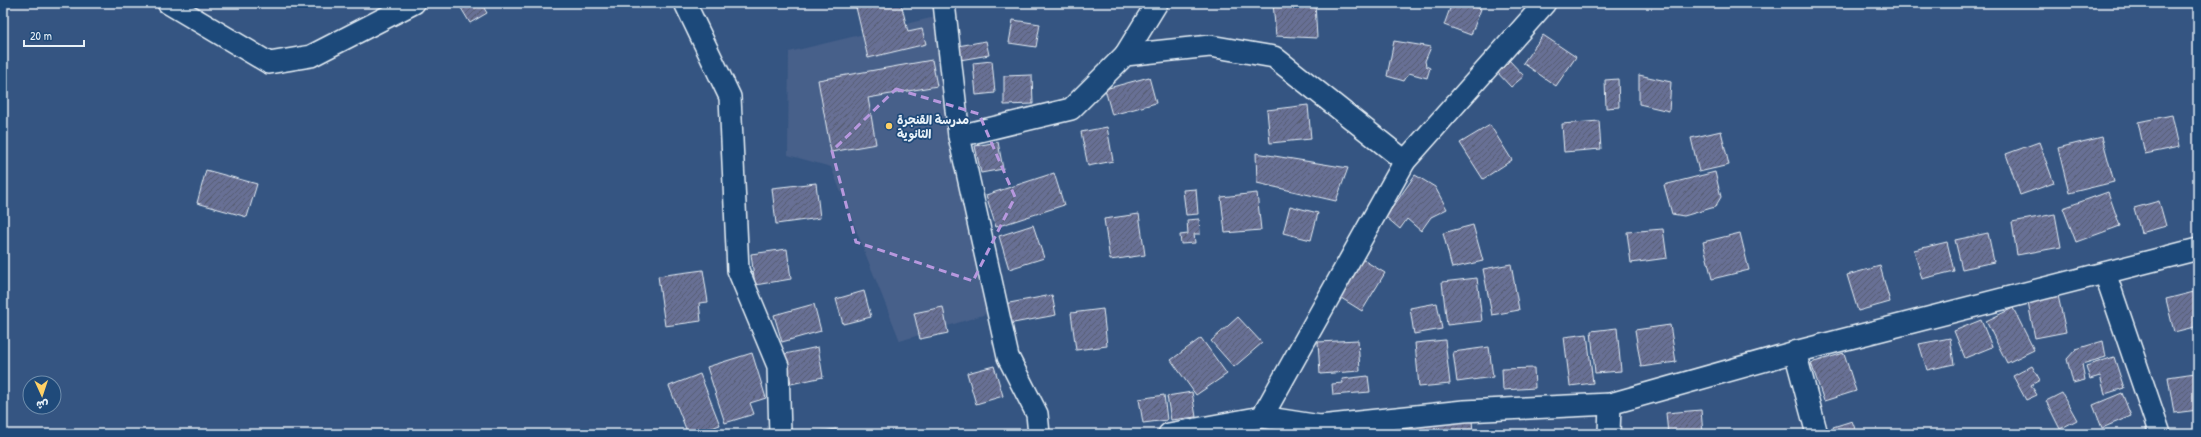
<svg xmlns="http://www.w3.org/2000/svg" width="2201" height="437" font-family="'Patrick Hand','Playpen Sans Arabic',sans-serif">
<style>
.built{fill:#47608a}
.building{fill:url(#building-hatch);stroke:#e8f1f8}
.lines{fill:none;stroke-linecap:round;stroke-linejoin:round}
.minor-casing{stroke:#e8f1f8;stroke-width:24}
.minor{stroke:#1f4a7a;stroke-width:21}
.marked{fill:none;stroke:#b798de;stroke-width:3;stroke-dasharray:8 5;stroke-linejoin:round}
.poi-dot{fill:#ffd166;stroke:#1f4a7a;stroke-width:1.5}
.labels{text-anchor:middle;dominant-baseline:central;stroke-width:3.5;stroke-linejoin:round;paint-order:stroke}
.poi-label{font-size:12px;font-weight:bold;fill:#e8f1f8;stroke:#1f4a7a;text-anchor:start}
</style>
<defs>
<pattern id="building-hatch" width="6" height="6" patternUnits="userSpaceOnUse"><rect width="6" height="6" fill="#676f95"/><path d="M-1 1l2-2M0 6l6-6M5 7l2-2" fill="none" stroke="#565c70"/></pattern>
</defs>
<rect width="100%" height="100%" fill="#355582"/>
<filter id="ink" filterUnits="userSpaceOnUse"><feTurbulence type="fractalNoise" baseFrequency=".025" numOctaves="2"/><feDisplacementMap in="SourceGraphic" scale="8" xChannelSelector="R" yChannelSelector="G"/><feConvolveMatrix kernelMatrix="1 2 1 2 8 2 1 2 1" color-interpolation-filters="sRGB"/></filter>
<g filter="url(#ink)">
<polygon class="built" points="939,16 949,124 986,314 900,341 831,167 788,155 789,52"/>
<g class="building">
<polygon points="458,3 481,3 487,13 470,23"/>
<polygon points="855,3 901,3 908,32 922,29 926,44 868,58"/>
<polygon points="1273,3 1315,3 1317,38 1276,36"/>
<polygon points="1452,3 1465,3 1481,9 1471,35 1444,25"/>
<polygon points="1013,20 1040,24 1036,47 1009,43"/>
<polygon points="1543,35 1576,57 1556,86 1523,63"/>
<polygon points="986,41 989,55 960,60 958,46"/>
<polygon points="1394,41 1431,47 1425,61 1426,66 1430,68 1427,78 1409,73 1404,81 1387,76"/>
<polygon points="1508,59 1524,76 1511,87 1495,70"/>
<polygon points="932,60 937,86 868,98 876,144 831,152 818,80"/>
<polygon points="992,61 995,93 976,95 973,63"/>
<polygon points="1032,75 1033,104 1004,105 1004,76"/>
<polygon points="1639,75 1671,82 1669,111 1639,104"/>
<polygon points="1149,77 1156,103 1112,115 1105,89"/>
<polygon points="1618,79 1619,107 1606,108 1605,80"/>
<polygon points="1308,105 1311,139 1270,143 1267,110"/>
<polygon points="2172,115 2179,147 2145,154 2138,122"/>
<polygon points="1599,121 1601,149 1564,152 1562,124"/>
<polygon points="1490,125 1512,160 1483,179 1460,143"/>
<polygon points="1107,127 1113,161 1088,166 1081,132"/>
<polygon points="1721,131 1729,165 1699,172 1691,138"/>
<polygon points="2102,137 2114,182 2069,193 2058,148"/>
<polygon points="998,142 1003,169 981,173 975,146"/>
<polygon points="2039,142 2054,183 2020,195 2006,154"/>
<polygon points="1256,153 1348,168 1336,201 1257,183"/>
<polygon points="206,170 257,184 247,217 197,203"/>
<polygon points="1715,172 1721,197 1715,207 1684,216 1672,214 1664,185"/>
<polygon points="1054,173 1064,205 996,227 986,195"/>
<polygon points="1415,175 1435,187 1447,209 1431,217 1421,231 1407,219 1400,229 1386,217"/>
<polygon points="816,183 820,218 776,224 772,188"/>
<polygon points="1196,189 1198,214 1186,215 1183,190"/>
<polygon points="2108,192 2120,226 2076,242 2063,208"/>
<polygon points="1257,193 1261,230 1225,233 1221,197"/>
<polygon points="2159,201 2166,226 2141,233 2134,208"/>
<polygon points="1290,206 1318,213 1311,240 1283,233"/>
<polygon points="1139,214 1145,255 1110,260 1104,219"/>
<polygon points="2055,214 2061,247 2017,255 2012,222"/>
<polygon points="1199,219 1200,234 1194,234 1195,243 1181,244 1180,235 1188,234 1187,220"/>
<polygon points="1033,225 1044,258 1009,269 999,236"/>
<polygon points="1473,225 1483,261 1452,268 1443,233"/>
<polygon points="1663,229 1667,258 1631,263 1627,232"/>
<polygon points="1740,233 1749,270 1712,279 1703,242"/>
<polygon points="1988,233 1994,262 1962,269 1955,240"/>
<polygon points="1947,242 1954,271 1922,279 1914,250"/>
<polygon points="787,249 791,279 755,285 751,254"/>
<polygon points="1360,258 1385,273 1362,311 1338,296"/>
<polygon points="1511,264 1519,310 1492,315 1483,269"/>
<polygon points="1880,266 1890,302 1858,311 1847,275"/>
<polygon points="703,270 708,302 699,303 701,321 665,326 658,276"/>
<polygon points="1477,278 1482,321 1447,325 1442,282"/>
<polygon points="864,291 871,317 843,324 836,299"/>
<polygon points="2057,291 2066,332 2035,338 2027,298"/>
<polygon points="2198,291 2198,326 2174,332 2166,299"/>
<polygon points="1052,295 1056,315 1008,324 1004,304"/>
<polygon points="1437,303 1442,329 1414,334 1410,308"/>
<polygon points="814,304 821,331 782,342 774,315"/>
<polygon points="943,307 948,333 920,339 914,313"/>
<polygon points="2013,308 2034,350 2007,363 1986,321"/>
<polygon points="1103,309 1107,346 1076,350 1071,313"/>
<polygon points="1238,317 1262,343 1234,367 1211,341"/>
<polygon points="1981,320 1992,347 1965,358 1954,331"/>
<polygon points="1670,325 1676,362 1641,367 1635,330"/>
<polygon points="1617,328 1621,371 1595,373 1591,331"/>
<polygon points="1587,334 1593,383 1570,386 1564,337"/>
<polygon points="1201,338 1227,374 1196,395 1171,360"/>
<polygon points="1950,338 1954,364 1927,370 1919,344"/>
<polygon points="1358,340 1360,371 1320,374 1318,342"/>
<polygon points="1445,340 1450,384 1419,387 1415,343"/>
<polygon points="2103,341 2106,357 2082,364 2085,380 2073,383 2067,359 2076,349"/>
<polygon points="818,347 823,377 791,384 785,354"/>
<polygon points="1489,347 1493,377 1457,382 1453,352"/>
<polygon points="752,353 766,398 750,403 754,414 725,423 707,367"/>
<polygon points="1844,353 1856,391 1824,401 1811,363"/>
<polygon points="2114,357 2124,388 2105,394 2100,376 2090,379 2086,366"/>
<polygon points="994,366 1003,396 976,404 967,373"/>
<polygon points="2032,366 2040,380 2031,385 2037,395 2026,400 2013,376"/>
<polygon points="1534,368 1535,388 1503,390 1502,369"/>
<polygon points="2195,373 2198,410 2174,413 2168,377"/>
<polygon points="700,374 720,425 695,434 688,434 669,386"/>
<polygon points="1368,376 1370,392 1333,395 1332,384 1343,383 1342,379"/>
<polygon points="1192,392 1196,417 1171,420 1167,396"/>
<polygon points="2062,393 2077,420 2060,429 2046,401"/>
<polygon points="2122,393 2131,416 2102,428 2093,405"/>
<polygon points="1164,395 1167,420 1143,423 1139,399"/>
<polygon points="1701,410 1703,434 1668,434 1666,413"/>
<polygon points="1472,419 1473,434 1406,434 1406,425"/>
<polygon points="1852,421 1857,434 1836,434 1833,427"/>
<polygon points="836,429 837,434 805,434"/>
<polygon points="1786,430 1787,434 1771,434"/>
</g>
<g class="lines">
<g class="minor-casing">
<g id="minor">
<polyline points="168,3 269,63 311,56 414,3"/>
<polyline points="685,3 730,97 738,270 778,366 780,434"/>
<polyline points="944,3 959,136"/>
<polyline points="1125,55 1157,3"/>
<polyline points="2105,273 2160,434"/>
<polyline points="1795,352 1817,434"/>
<polyline points="1262,417 1320,426 1464,411 1610,404 1795,352 2198,249"/>
<polyline points="1039,434 1037,414 1008,357 959,136 1071,109 1125,55 1210,46 1274,57 1405,161"/>
<polyline points="1169,434 1262,417 1405,161 1545,3"/>
<polyline points="1609,434 1610,404"/>
</g>
</g>
<use href="#minor" class="minor"/>
</g>
</g>
<path class="marked" d="M896,89L979,114L1015,197L973,281L856,242L832,151Z"/>
<circle class="poi-dot" cx="889" cy="126" r="4"/>
<g class="labels">
<g class="poi-label">
<text x="897" y="119">مدرسة القنجرة<tspan x="897" dy="14">الثانوية</tspan></text>
</g>
</g>
<rect width="2201" height="437" fill="none" stroke="#1f4a7a" stroke-width="16"/>
<rect x="8" y="8" width="2185" height="421" fill="none" stroke="#e8f1f8" stroke-width="1.5" filter="url(#ink)"/>
<g transform="translate(42 395) rotate(177)"><circle r="19" fill="#1f4a7a" stroke="#6f8dac"/>
<path d="M0-3L7 15L0 10L-7 15Z" fill="#ffd166"/>
<text y="-6" font-size="11" font-weight="bold" text-anchor="middle" fill="#e8f1f8">ش</text>
</g>
<path d="M24 40v6h60v-6" fill="none" stroke="#e8f1f8" stroke-width="2"/>
<text x="30" y="40" font-size="12" fill="#e8f1f8" stroke="#1f4a7a" stroke-width="3" paint-order="stroke">20 m</text>
</svg>
